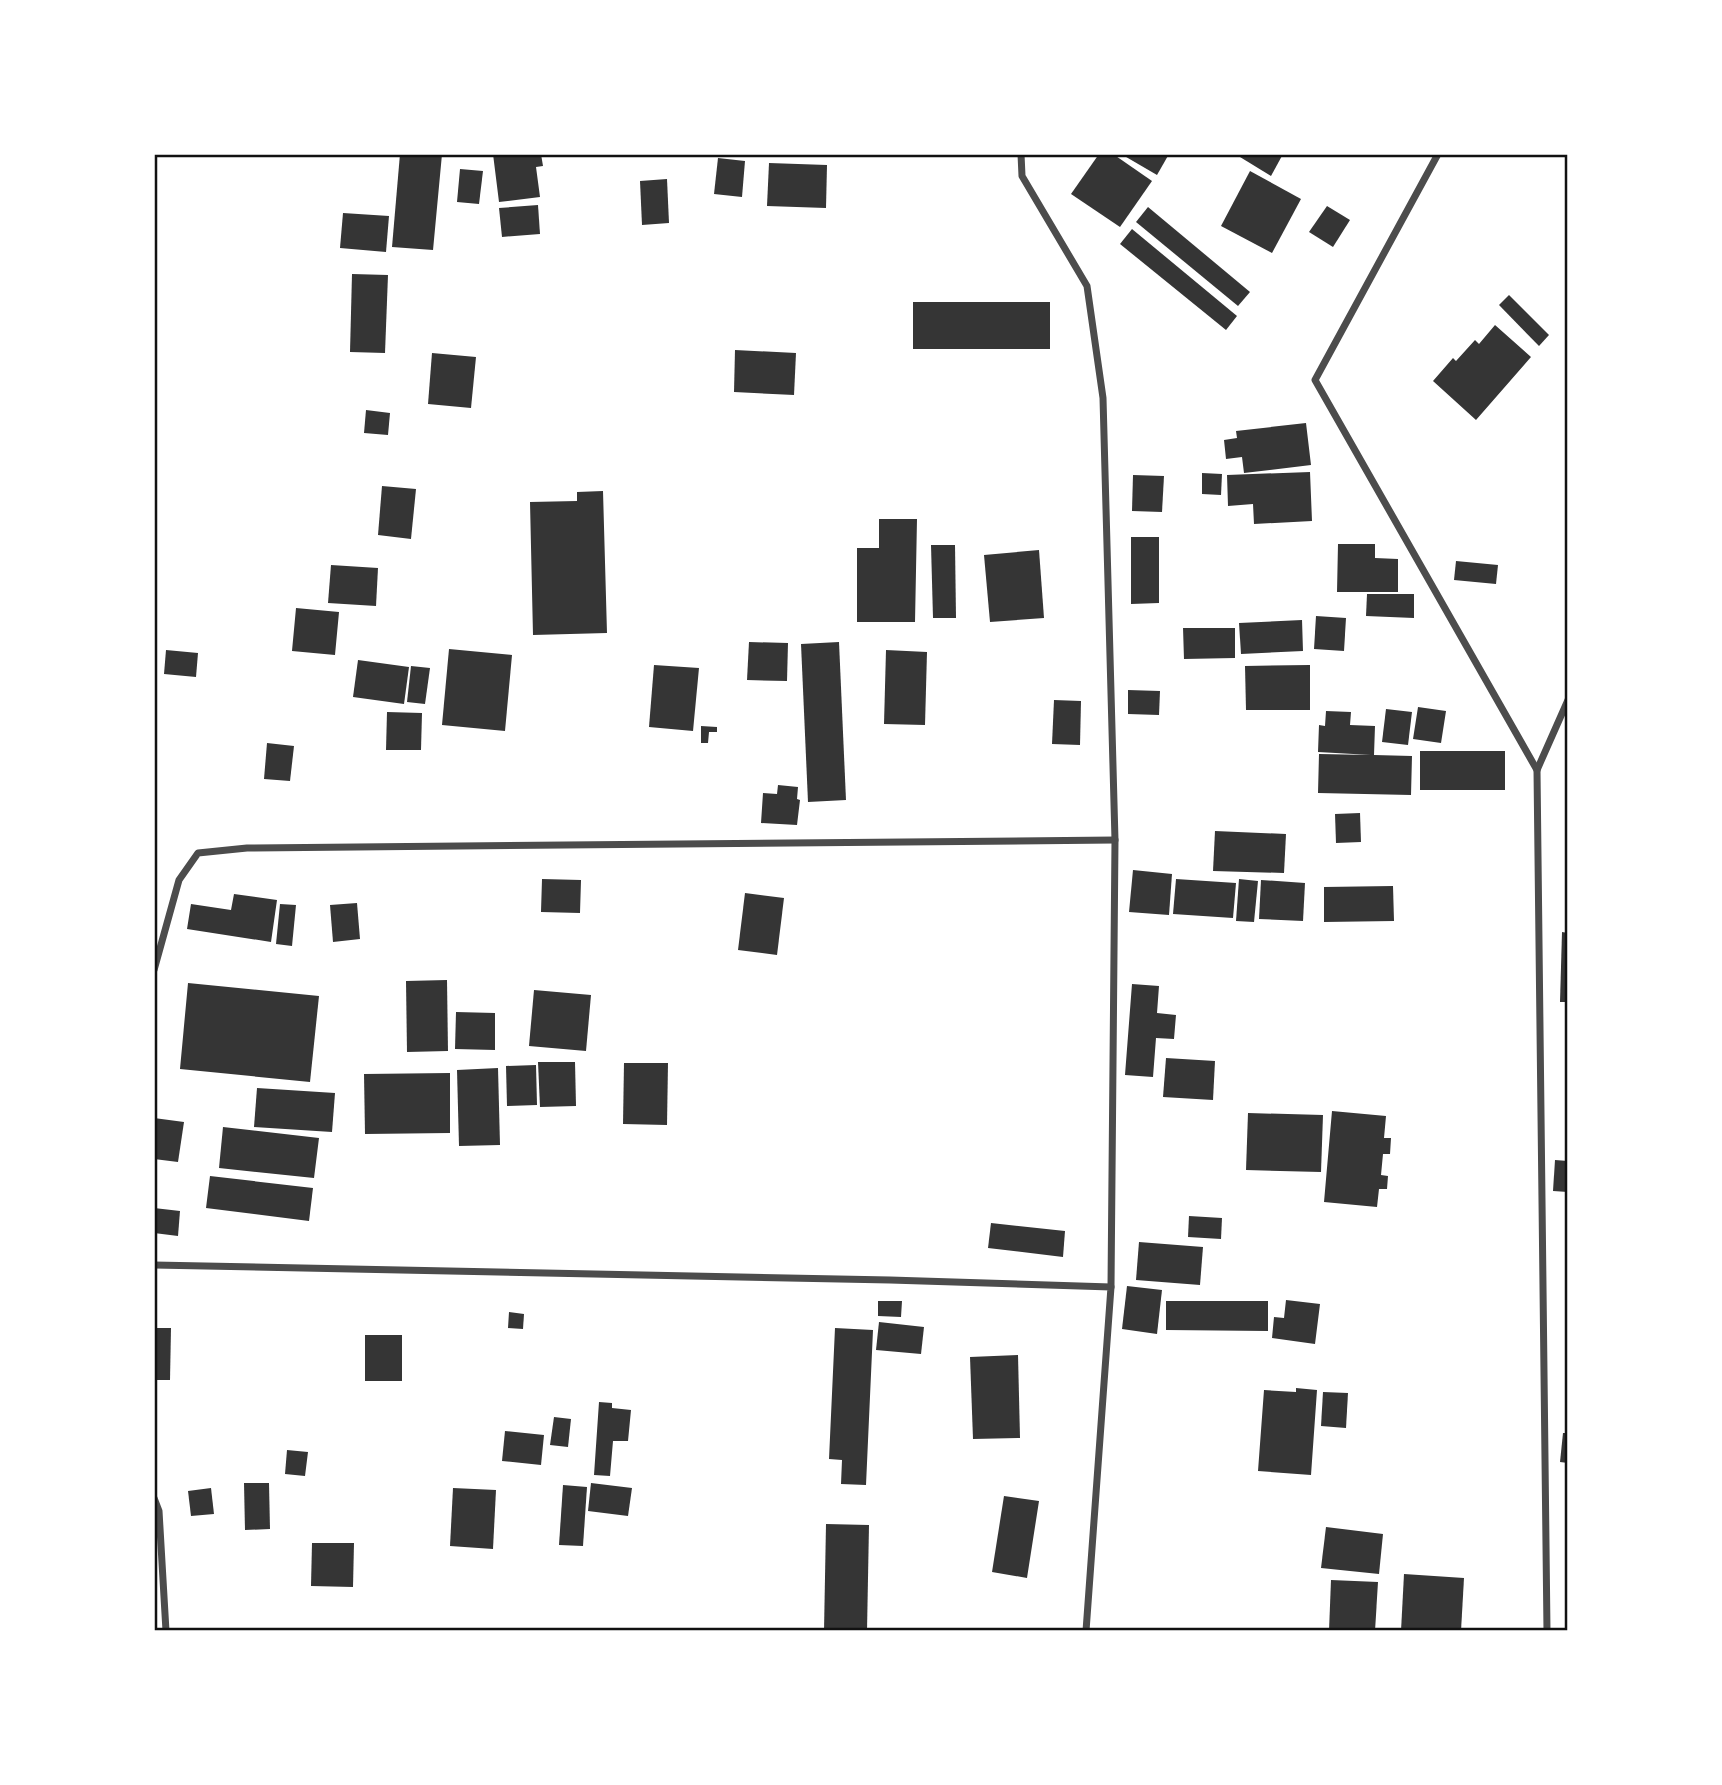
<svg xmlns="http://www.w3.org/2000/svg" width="1722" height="1785" font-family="'Noto Sans',sans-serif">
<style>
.building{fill:#353535}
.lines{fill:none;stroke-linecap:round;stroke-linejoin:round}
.minor{stroke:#4c4c4c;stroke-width:7}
.neatline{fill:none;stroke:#111;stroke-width:2.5}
</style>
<rect width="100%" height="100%" fill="#fff"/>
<g class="building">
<polygon points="400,154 442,154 433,250 392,247"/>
<polygon points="493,154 541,154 543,166 536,167 540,197 499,202"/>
<polygon points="1099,154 1113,154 1152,181 1120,227 1071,194"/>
<polygon points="1121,154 1169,154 1157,175"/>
<polygon points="1241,154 1283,154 1271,176 1240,157"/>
<polygon points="718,158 745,161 742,197 714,194"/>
<polygon points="769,163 827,165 826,208 767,206"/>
<polygon points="460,169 483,171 479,204 457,202"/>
<polygon points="1250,171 1301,199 1272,253 1221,226"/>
<polygon points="667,179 669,223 642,225 640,181"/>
<polygon points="538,205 540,234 502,237 499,208"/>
<polygon points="1327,206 1350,220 1333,247 1309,232"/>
<polygon points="1148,207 1250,292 1238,306 1136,222"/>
<polygon points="343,213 389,216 386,252 340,248"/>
<polygon points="1132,229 1237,316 1226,330 1120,244"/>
<polygon points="352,274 388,275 385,353 350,352"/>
<polygon points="1509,295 1549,335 1539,346 1499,305"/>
<rect x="913" y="302" width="137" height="47"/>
<polygon points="1495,325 1531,357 1476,420 1433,381 1453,358 1456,361 1475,340 1479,344"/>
<polygon points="735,350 796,353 794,395 734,392"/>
<polygon points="432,353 476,357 471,408 428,404"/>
<polygon points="366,410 390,413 388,435 364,433"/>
<polygon points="1306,423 1311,465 1244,473 1242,457 1226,459 1224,440 1237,438 1236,431"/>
<polygon points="1310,472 1312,521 1254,524 1253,504 1228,506 1227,475"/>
<polygon points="1202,473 1222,474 1221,495 1202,494"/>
<polygon points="1133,475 1164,476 1162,512 1132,511"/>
<polygon points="382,486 416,489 411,539 378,535"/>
<polygon points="603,491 607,633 533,635 530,502 577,501 577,492"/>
<polygon points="879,519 917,519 915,622 857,622 857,548 879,548"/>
<polygon points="1131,537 1159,537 1159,603 1131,604"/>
<polygon points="1338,544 1375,544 1375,558 1398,559 1398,592 1337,592"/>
<polygon points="931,545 955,545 956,618 933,618"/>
<polygon points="1039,550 1044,618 990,622 984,555"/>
<polygon points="1456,561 1498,565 1496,584 1454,580"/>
<polygon points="331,565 378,568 376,606 328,603"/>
<polygon points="1367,594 1414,594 1414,618 1366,616"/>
<polygon points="296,608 339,612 335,655 292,651"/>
<polygon points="1316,616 1346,618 1344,651 1314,649"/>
<polygon points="1302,620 1303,651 1241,654 1239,623"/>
<polygon points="1183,628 1235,628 1235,658 1184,659"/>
<polygon points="749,642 788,643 787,681 747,680"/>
<polygon points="839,642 846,800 808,802 801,644"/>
<polygon points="449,649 512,655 505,731 442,725"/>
<polygon points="166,650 198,653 196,677 164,674"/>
<polygon points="886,650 927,652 925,725 884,724"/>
<polygon points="358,660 409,667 404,704 353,697"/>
<polygon points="654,665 699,668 693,731 649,727"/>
<polygon points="1310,665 1310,710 1246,710 1245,666"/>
<polygon points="411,666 430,668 425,704 407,702"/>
<polygon points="1128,690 1160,691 1159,715 1128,714"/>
<polygon points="1054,700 1081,701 1080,745 1052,744"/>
<polygon points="1418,707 1446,711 1441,743 1413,739"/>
<polygon points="1386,709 1412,712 1408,745 1382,742"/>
<polygon points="1326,711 1351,712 1350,725 1375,726 1374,755 1412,756 1411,795 1318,793 1319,754 1371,755 1318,752 1319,725 1325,726"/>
<polygon points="387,712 422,713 421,750 386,750"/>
<polygon points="701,726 717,727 717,732 709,732 708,743 701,743"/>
<polygon points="267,743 294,746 290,781 264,779"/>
<rect x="1420" y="751" width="85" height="39"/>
<polygon points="778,785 798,787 797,799 800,800 797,825 761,823 763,793 777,794"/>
<polygon points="1360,813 1361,842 1336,843 1335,814"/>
<polygon points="1215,831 1286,834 1284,873 1213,871"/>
<polygon points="1133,870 1172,874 1169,915 1129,912"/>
<polygon points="542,879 581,880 580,913 541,912"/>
<polygon points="1176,879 1236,883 1233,918 1173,914"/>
<polygon points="1239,879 1258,881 1254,922 1236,921"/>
<polygon points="1261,880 1305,883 1303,921 1259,919"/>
<polygon points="1393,886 1394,921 1324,922 1324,887"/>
<polygon points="745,893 784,898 777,955 738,950"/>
<polygon points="234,894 277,900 271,942 187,929 191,904 231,910"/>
<polygon points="357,903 360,939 333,942 330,905"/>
<polygon points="280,904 296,905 292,946 276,944"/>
<polygon points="1562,932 1568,933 1568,1002 1560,1002"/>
<polygon points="447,980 448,1051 407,1052 406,981"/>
<polygon points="188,983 319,996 310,1082 180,1069"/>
<polygon points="1132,984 1159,986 1157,1013 1176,1015 1174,1039 1156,1038 1153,1077 1125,1075"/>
<polygon points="534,990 591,995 586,1051 529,1046"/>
<polygon points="456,1012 495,1013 495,1050 455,1049"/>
<polygon points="1166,1058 1215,1061 1213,1100 1163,1097"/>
<polygon points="538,1062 575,1062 576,1106 540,1107"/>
<polygon points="624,1063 668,1063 667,1125 623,1124"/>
<polygon points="536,1065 537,1105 507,1106 506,1066"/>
<polygon points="498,1068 500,1145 459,1146 457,1070"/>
<polygon points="450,1073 450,1133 365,1134 364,1074"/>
<polygon points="257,1088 335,1093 332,1132 254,1127"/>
<polygon points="1332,1111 1386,1116 1384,1138 1391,1138 1390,1154 1383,1154 1381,1175 1388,1176 1387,1189 1379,1189 1377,1207 1324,1202"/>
<polygon points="1248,1113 1323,1115 1321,1172 1246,1170"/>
<polygon points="154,1118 184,1122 178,1162 154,1159"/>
<polygon points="223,1127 319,1138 314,1178 219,1168"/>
<polygon points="1555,1160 1568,1161 1568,1192 1553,1191"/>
<polygon points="210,1176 313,1188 309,1221 206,1208"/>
<polygon points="154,1208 180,1211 178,1236 154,1233"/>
<polygon points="1189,1216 1222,1218 1221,1239 1188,1237"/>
<polygon points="991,1223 1065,1231 1063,1257 988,1248"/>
<polygon points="1139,1242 1203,1247 1200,1285 1136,1280"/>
<polygon points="1127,1286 1162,1290 1157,1334 1122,1329"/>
<polygon points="1286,1300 1320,1304 1315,1344 1272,1338 1274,1317 1284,1318"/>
<polygon points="878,1301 902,1301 901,1317 878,1316"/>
<polygon points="1166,1301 1268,1301 1268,1331 1166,1330"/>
<polygon points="509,1312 524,1314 523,1329 508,1328"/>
<polygon points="879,1322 924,1327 921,1354 876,1350"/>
<polygon points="154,1328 171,1328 170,1380 154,1380"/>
<polygon points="835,1328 873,1330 866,1485 841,1484 842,1460 829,1459"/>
<rect x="365" y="1335" width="37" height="46"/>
<polygon points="1018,1355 1020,1438 973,1439 970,1357"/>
<polygon points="1296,1388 1317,1390 1311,1475 1258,1471 1264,1390 1296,1392"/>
<polygon points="1323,1392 1348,1393 1346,1428 1321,1426"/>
<polygon points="599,1402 612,1403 612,1408 631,1410 628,1441 613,1441 610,1476 594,1475"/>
<polygon points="554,1417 571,1419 568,1447 550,1445"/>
<polygon points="505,1431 544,1435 541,1465 502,1461"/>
<polygon points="1563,1433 1568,1433 1568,1463 1560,1462"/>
<polygon points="287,1450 308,1452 305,1476 285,1474"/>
<polygon points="244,1483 269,1483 270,1529 245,1530"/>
<polygon points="591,1483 632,1488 628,1516 588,1511"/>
<polygon points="563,1485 587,1487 583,1546 559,1545"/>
<polygon points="211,1488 214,1514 191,1516 188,1491"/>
<polygon points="453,1488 496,1490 493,1549 450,1546"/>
<polygon points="1004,1496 1039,1501 1027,1578 992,1572"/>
<polygon points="826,1524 869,1525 867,1631 824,1631"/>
<polygon points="1326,1527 1383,1534 1379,1574 1321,1568"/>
<polygon points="312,1543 354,1543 353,1587 311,1586"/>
<polygon points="1404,1574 1464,1578 1461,1631 1401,1631"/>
<polygon points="1331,1580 1378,1582 1375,1631 1329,1631"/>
</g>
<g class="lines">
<g class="minor">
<polyline points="1021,154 1022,176 1087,286 1103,398 1115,840 1111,1287"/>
<polyline points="1438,154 1315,380 1537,770"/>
<polyline points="154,970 179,880 198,853 247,848 1115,840"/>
<polyline points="154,1265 890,1280 1111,1287 1086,1631"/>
<polyline points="154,1498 159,1511 166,1631"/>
<polyline points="1547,1631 1537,770 1568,700"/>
</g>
</g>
<rect width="1722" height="1785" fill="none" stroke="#ffffff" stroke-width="312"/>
<rect x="156" y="156" width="1410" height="1473" class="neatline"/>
</svg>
